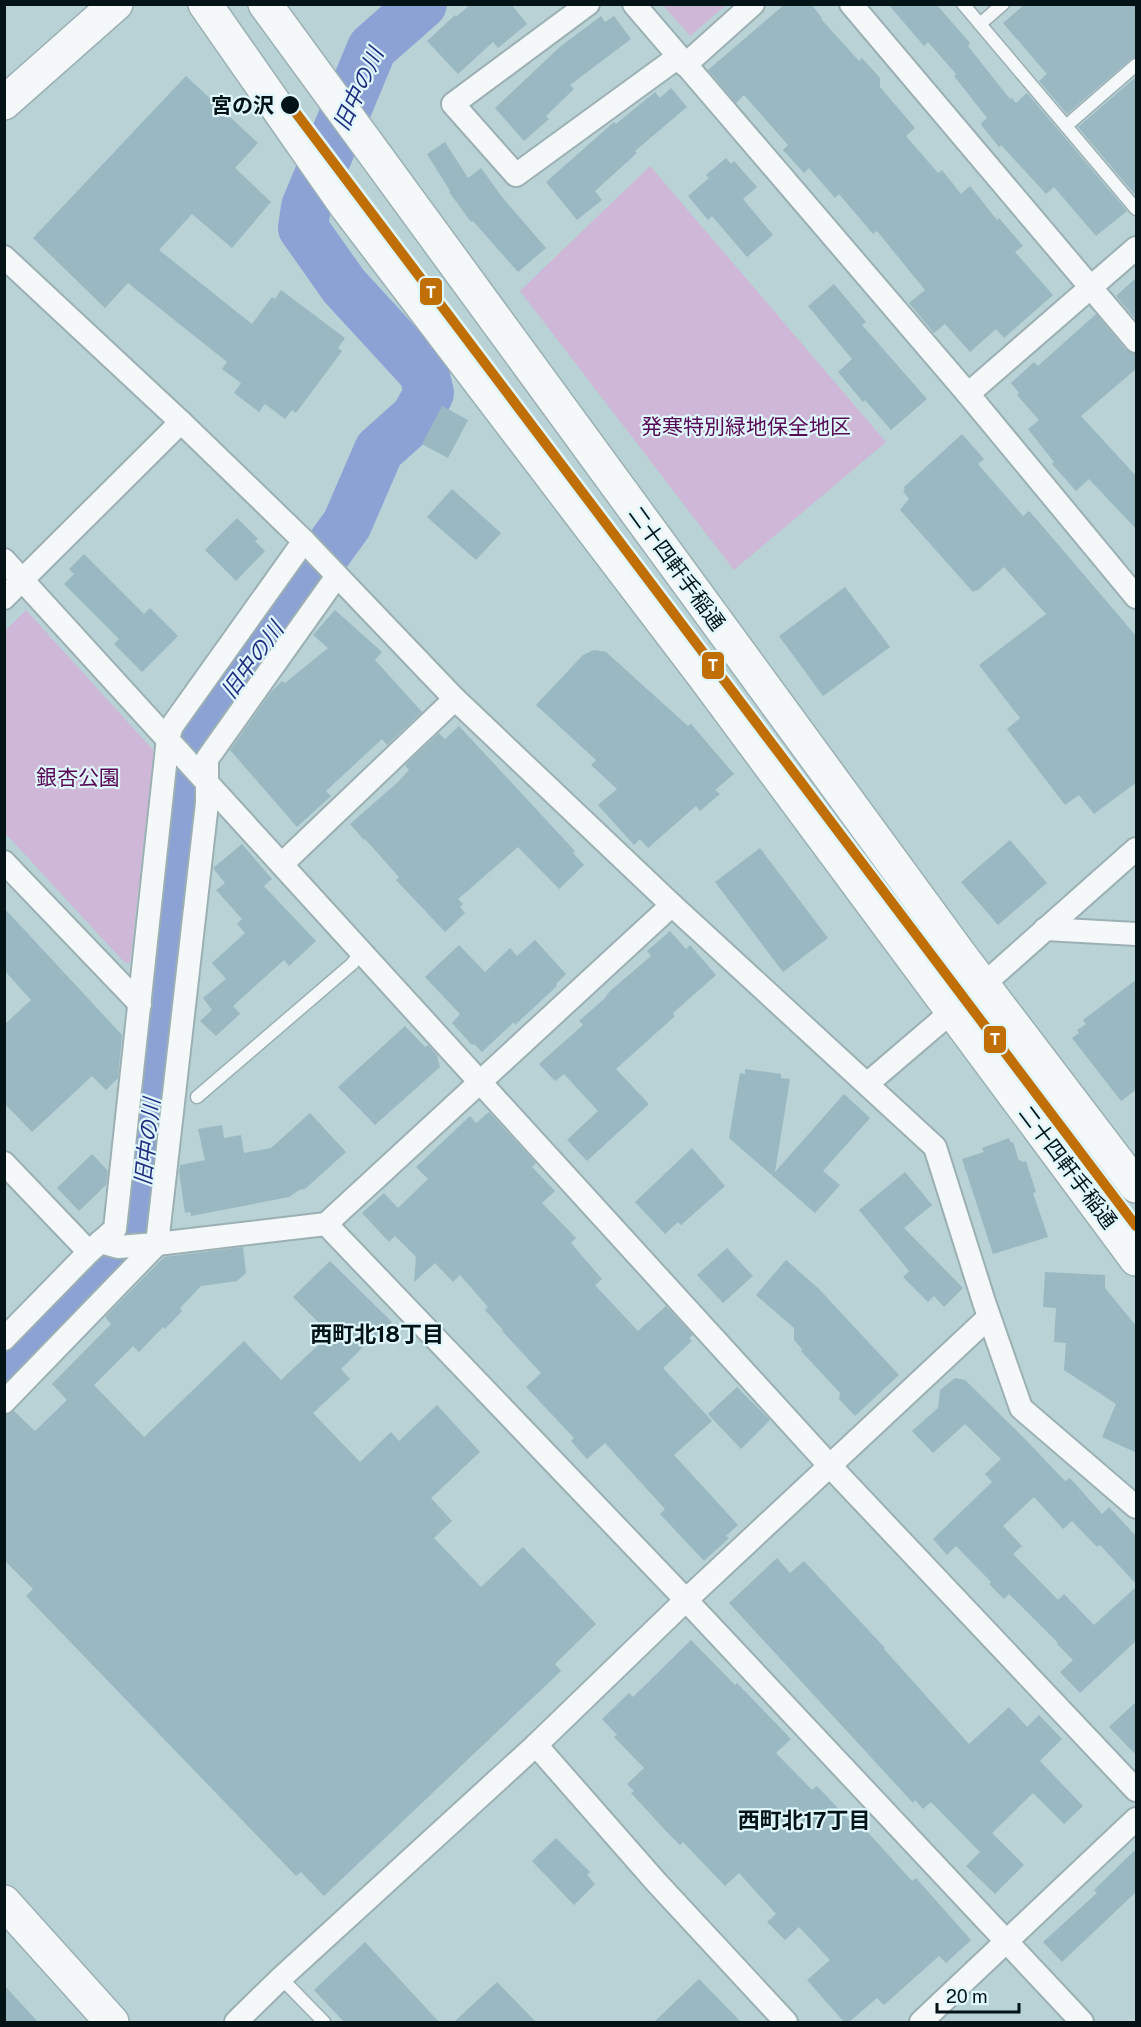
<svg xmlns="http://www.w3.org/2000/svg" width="1141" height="2027" font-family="'Public Sans','Noto Sans JP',sans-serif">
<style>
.green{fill:#cfb8d7}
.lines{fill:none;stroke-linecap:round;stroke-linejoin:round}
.river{stroke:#8ca2d4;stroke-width:50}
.building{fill:#9ab8c1}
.lane-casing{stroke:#9cb0b4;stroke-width:15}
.street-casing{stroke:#9cb0b4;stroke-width:26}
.secondary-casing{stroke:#9cb0b4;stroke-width:36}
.primary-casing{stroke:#9cb0b4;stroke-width:36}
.lane{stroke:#f4f8f9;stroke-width:12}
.street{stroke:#f4f8f9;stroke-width:22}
.secondary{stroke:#f4f8f9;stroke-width:33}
.primary{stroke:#f4f8f9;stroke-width:33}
.metro-1-casing{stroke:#dff6fb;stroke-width:15}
.metro-1{stroke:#c06e06;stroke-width:10}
.stop-dot{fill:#031316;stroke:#dff6fb;stroke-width:2}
.labels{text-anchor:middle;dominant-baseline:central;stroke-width:4.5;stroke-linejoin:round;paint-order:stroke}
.stop-label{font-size:21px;font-weight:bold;fill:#031316;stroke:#dff6fb;text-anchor:end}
.park-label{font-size:21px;fill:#580953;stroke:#dff6fb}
.street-label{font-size:21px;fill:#031316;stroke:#dff6fb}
.water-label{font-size:22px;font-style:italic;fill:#222e7f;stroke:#dff6fb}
.neighbourhood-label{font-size:22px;font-weight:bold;fill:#031316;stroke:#dff6fb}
.line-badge{stroke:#dff6fb;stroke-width:2}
.badge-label{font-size:16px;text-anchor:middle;font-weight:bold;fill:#fff}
</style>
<rect width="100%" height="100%" fill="#b8d2d6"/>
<g class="green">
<polygon points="663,5 726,5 690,36"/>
<polygon points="650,166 886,442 734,570 520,291"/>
<polygon points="26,610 154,751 130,963 124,962 5,833 5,631"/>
</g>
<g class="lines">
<polyline class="river" points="4,1377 121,1263 139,1217 160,997 173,894 182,782 200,728 254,660 305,582 347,524 379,450 416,417 429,393 424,373 344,286 303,228 306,207 372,48 422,4"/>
</g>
<g class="building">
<polygon points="471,4 511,4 527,24 498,48 493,42 458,74 427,41 455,15 456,17"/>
<polygon points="785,4 811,4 822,18 821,19 859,61 862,58 880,78 880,87 915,128 906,136 938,173 942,170 961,194 970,186 997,220 999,218 1023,246 1015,252 1053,295 1004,338 996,329 970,352 945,324 934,333 909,303 925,290 877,231 873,234 839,194 835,198 809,168 804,173 783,150 788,145 744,95 736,103 708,70"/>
<polygon points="888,4 936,4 970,43 968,46 1010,99 1012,98 1016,103 1027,93 1127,211 1096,236 1054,187 1046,194 1001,145 999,147 982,126 981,123 987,118 954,76 956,74 928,42 924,46"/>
<polygon points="1025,4 1137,4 1137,57 1131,59 1067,114 1039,81 1047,74 1003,23"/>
<polygon points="601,16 605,22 614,16 631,39 570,85 574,89 546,116 549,119 524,141 495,108 561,46"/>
<polygon points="186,76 258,143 235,168 271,202 232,248 192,214 159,250 252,324 272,297 275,299 281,290 345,338 338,348 342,351 296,413 292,410 285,419 265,404 259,412 234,393 241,383 222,369 227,362 128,283 105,308 33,238"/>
<polygon points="1137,76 1137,197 1078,127"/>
<polygon points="671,88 687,107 635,151 637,153 595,191 602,200 577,220 546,182 614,122 616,124 655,92 660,98"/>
<polygon points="445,142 468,178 481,168 502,197 546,248 518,272 473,221 471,222 449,192 450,191 427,154"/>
<polygon points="726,158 731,164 734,161 757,187 743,199 773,235 747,257 712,216 708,220 688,196 709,178 706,175"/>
<polygon points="1137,277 1137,321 1116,296"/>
<polygon points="834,284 866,322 862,325 927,399 891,430 865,400 863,402 838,372 852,359 808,306"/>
<polygon points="1096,314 1126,350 1137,354 1137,368 1081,416 1137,477 1137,530 1089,479 1076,491 1052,464 1054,462 1028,429 1039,420 1017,395 1019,393 1011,383 1034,362 1038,366"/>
<polygon points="442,406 468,420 448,458 422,444"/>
<polygon points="962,434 984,459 978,464 1023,516 1029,511 1038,521 1137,637 1137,782 1094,814 1079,795 1065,805 1007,729 1020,718 979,665 1046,614 1004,567 977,591 976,590 973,592 900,510 909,499 903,491 905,489 904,487"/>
<polygon points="452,489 501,533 476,560 427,517"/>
<polygon points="237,518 258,539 255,541 265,551 236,581 205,550"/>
<polygon points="84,554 144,614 150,608 178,636 142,672 114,644 119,639 64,584 74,574 69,569"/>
<polygon points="845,587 890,647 823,696 779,636"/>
<polygon points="335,610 382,652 375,660 422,712 387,745 382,739 326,791 331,796 297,827 230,750 271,692 282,681 285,683 328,648 313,635"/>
<polygon points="594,650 606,652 688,726 691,724 734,774 715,790 720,794 700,811 696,806 648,848 640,839 634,845 598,805 617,789 591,765 596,760 536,705 583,655"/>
<polygon points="459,726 575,851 573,853 584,865 559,889 518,847 458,899 463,904 460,907 465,913 445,932 396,880 399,877 365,839 364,840 350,824 398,782 409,770 405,765 439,733 445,739"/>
<polygon points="1010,840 1047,883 998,925 961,882"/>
<polygon points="242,844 272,879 264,886 316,941 289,966 284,960 233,1006 240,1014 216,1036 200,1021 212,1010 203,998 226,979 212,963 245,933 237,924 242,919 216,890 225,883 213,868"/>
<polygon points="760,848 828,938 783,972 715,882"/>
<polygon points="4,908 122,1035 118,1078 106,1090 92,1076 32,1132 4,1103 4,1025 31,1000 4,970"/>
<polygon points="670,931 686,949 690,945 716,975 673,1013 675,1016 616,1069 649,1104 587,1161 567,1140 598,1111 564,1074 555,1081 539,1064 583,1025 579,1021 604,999 610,991 651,956 647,951"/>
<polygon points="535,940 566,974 556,984 557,986 515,1025 514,1022 482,1052 474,1044 472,1045 452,1023 460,1014 425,977 459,945 485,972 510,948 517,956"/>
<polygon points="1137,979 1137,1089 1121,1101 1072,1038 1079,1033 1077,1030 1086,1024 1083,1020"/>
<polygon points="405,1026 425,1047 428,1045 437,1055 440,1067 375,1125 338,1087"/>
<polygon points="745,1069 781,1074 781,1078 790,1079 775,1172 844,1094 870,1118 823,1171 840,1185 815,1213 729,1138 740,1073 745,1074"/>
<polygon points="489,1112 536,1163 532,1167 555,1191 542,1203 576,1238 571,1243 602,1279 595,1285 638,1331 666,1306 693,1335 689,1338 692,1341 663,1368 712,1421 674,1455 738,1525 726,1536 729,1538 704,1561 660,1514 665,1509 605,1443 587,1459 571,1441 574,1438 526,1387 541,1373 502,1331 503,1330 485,1310 488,1307 460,1275 453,1282 435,1263 414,1282 416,1257 395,1236 389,1242 362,1213 384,1193 398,1208 428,1179 416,1167 470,1116 476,1123"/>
<polygon points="310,1113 346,1152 305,1189 299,1190 289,1197 191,1216 190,1212 185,1213 179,1172 180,1165 205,1160 198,1129 222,1125 224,1138 241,1135 244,1153 271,1148"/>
<polygon points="1009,1138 1011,1143 1013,1142 1019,1161 1021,1160 1022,1162 1026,1161 1036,1192 1033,1193 1048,1237 993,1254 962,1159 984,1152 982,1148"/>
<polygon points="692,1148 725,1186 681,1225 678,1222 665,1234 635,1202"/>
<polygon points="92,1154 108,1171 106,1185 79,1211 57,1188"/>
<polygon points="905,1172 932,1205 904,1228 963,1288 944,1307 934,1296 928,1302 903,1277 909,1271 859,1210"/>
<polygon points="243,1247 246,1273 237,1281 201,1286 180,1308 182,1311 165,1329 163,1327 139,1352 133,1346 94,1385 144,1437 244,1341 281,1380 330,1334 293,1297 330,1261 392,1322 371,1343 369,1341 341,1369 350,1379 313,1413 360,1462 391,1432 399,1441 437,1405 480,1452 431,1498 452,1521 434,1538 481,1587 523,1547 596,1624 555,1664 561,1671 324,1896 301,1872 296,1876 26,1596 33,1589 4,1560 4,1415 14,1411 35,1431 67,1400 52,1384 111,1324 105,1317 164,1257"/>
<polygon points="727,1248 753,1276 723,1303 697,1275"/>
<polygon points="786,1260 819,1289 899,1375 855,1416 839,1399 840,1393 801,1351 802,1349 794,1340 794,1328 756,1295"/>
<polygon points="1045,1272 1105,1275 1105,1288 1137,1327 1137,1453 1102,1437 1116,1404 1064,1370 1066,1343 1054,1342 1056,1308 1043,1307"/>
<polygon points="955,1378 965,1380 1024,1438 1065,1481 1070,1478 1102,1514 1109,1507 1137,1537 1137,1585 1100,1545 1097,1547 1072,1521 1063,1529 1034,1497 1003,1526 1022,1546 1013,1554 1058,1600 1064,1594 1094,1625 1137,1586 1137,1640 1080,1693 1060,1672 1073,1660 1057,1644 1058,1643 1009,1594 1004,1599 989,1584 991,1582 956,1546 947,1555 933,1539 992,1482 985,1474 1001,1459 965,1424 933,1453 912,1431 938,1408 940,1390"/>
<polygon points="737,1387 770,1420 741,1449 708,1414"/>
<polygon points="777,1558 790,1573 804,1561 885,1648 884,1649 969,1744 1009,1707 1027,1727 1039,1715 1062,1739 1040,1761 1083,1806 1064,1824 1033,1793 992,1833 1024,1865 995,1894 966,1866 980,1852 931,1802 923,1809 915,1800 913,1803 729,1603"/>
<polygon points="691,1640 735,1685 737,1683 791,1739 776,1753 812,1790 817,1786 851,1822 855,1818 912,1881 916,1878 971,1940 946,1963 939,1956 884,2005 877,1998 849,2022 844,2022 807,1980 830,1960 799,1927 785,1940 767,1922 776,1914 739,1873 725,1886 683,1842 680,1845 665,1830 631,1793 634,1791 627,1784 644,1768 614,1737 617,1735 602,1719 629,1693 633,1697"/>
<polygon points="1137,1701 1137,1756 1109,1727"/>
<polygon points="556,1838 590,1872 587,1875 595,1884 574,1905 532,1861"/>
<polygon points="1137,1848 1137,1891 1062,1962 1043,1942 1097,1893 1094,1890"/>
<polygon points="365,1942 439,2022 344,2022 314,1990"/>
<polygon points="699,1979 741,2022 654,2022"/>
<polygon points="497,1982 536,2022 454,2022"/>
<polygon points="4,1985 38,2022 4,2022"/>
</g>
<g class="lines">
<g class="lane-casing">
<g id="lane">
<polyline points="963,4 1136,209"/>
<polyline points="980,24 1003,4"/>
<polyline points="1066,126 1136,65"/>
<polyline points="197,1097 352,964 362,951"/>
<polyline points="281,1978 324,2022"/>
</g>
</g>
<g class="street-casing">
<g id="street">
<polyline points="588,4 453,104 516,175 678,57"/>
<polyline points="634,4 968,394 1136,597"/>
<polyline points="851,4 1136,341"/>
<polyline points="685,65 753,4"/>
<polyline points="4,257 181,422 304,541 455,699 672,905 935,1147 984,1302 1021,1408 1136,1507"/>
<polyline points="968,394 1136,248"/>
<polyline points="4,560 830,1466 1136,1790"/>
<polyline points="4,598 181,422"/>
<polyline points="4,862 140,1004"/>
<polyline points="282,864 455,699"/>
<polyline points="1045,929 1136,934"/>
<polyline points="867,1084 984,984 1136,849"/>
<polyline points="4,1163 89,1252"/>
<polyline points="326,1224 686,1600 1082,2022"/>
<polyline points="100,1242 118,1247 157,1244 326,1224 672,905"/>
<polyline points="4,1339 89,1252 115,1229 168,738 172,726 304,541"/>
<polyline points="4,1402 157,1244 207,803 207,759 337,576"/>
<polyline points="536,1745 657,1883 786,2022"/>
<polyline points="236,2022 281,1978 536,1745 686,1600 989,1317"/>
<polyline points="921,2022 1136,1819"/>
</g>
</g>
<g class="secondary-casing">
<g id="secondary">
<polyline points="205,4 346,206 703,675 1136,1259"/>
<polyline points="265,4 961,956 1136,1186"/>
<polyline points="4,103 116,4"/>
</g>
</g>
<g class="primary-casing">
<polyline id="primary" points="4,1902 112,2022"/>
</g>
<use href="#lane" class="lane"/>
<use href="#street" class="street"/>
<use href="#secondary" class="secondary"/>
<use href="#primary" class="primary"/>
<g class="metro-1-casing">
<polyline id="metro-1" points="290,105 1136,1226"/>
</g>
<use href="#metro-1" class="metro-1"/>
</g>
<circle class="stop-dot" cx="290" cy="105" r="10"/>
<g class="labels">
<g class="stop-label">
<text x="274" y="105">宮の沢</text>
</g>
<g class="park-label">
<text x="746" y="426">発寒特別緑地保全地区</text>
<text x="78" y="777">銀杏公園</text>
</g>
<g class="street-label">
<text transform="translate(677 568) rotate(54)">二十四軒手稲通</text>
<text transform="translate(1068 1167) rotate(53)">二十四軒手稲通</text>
</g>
<g class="water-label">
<text transform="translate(358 89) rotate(-65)">旧中の川</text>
<text transform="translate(252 660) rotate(-54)">旧中の川</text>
<text transform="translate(147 1142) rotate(-84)">旧中の川</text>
</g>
<g class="neighbourhood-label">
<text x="377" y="1334">西町北18丁目</text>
<text x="804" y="1820">西町北17丁目</text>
</g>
</g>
<g class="line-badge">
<rect x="419" y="277" width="24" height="29" rx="6" fill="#c06e06"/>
<rect x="701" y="651" width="24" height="29" rx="6" fill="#c06e06"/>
<rect x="983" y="1025" width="24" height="29" rx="6" fill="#c06e06"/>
</g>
<g class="badge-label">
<text x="431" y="298">T</text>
<text x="713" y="671">T</text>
<text x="995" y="1045">T</text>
</g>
<rect width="1141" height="2027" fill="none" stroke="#031316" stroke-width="12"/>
<path d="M937 2003v9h82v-9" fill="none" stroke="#031316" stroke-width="3"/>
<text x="946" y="2003" font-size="18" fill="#031316" stroke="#dff6fb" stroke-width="4.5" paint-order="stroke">20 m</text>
</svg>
